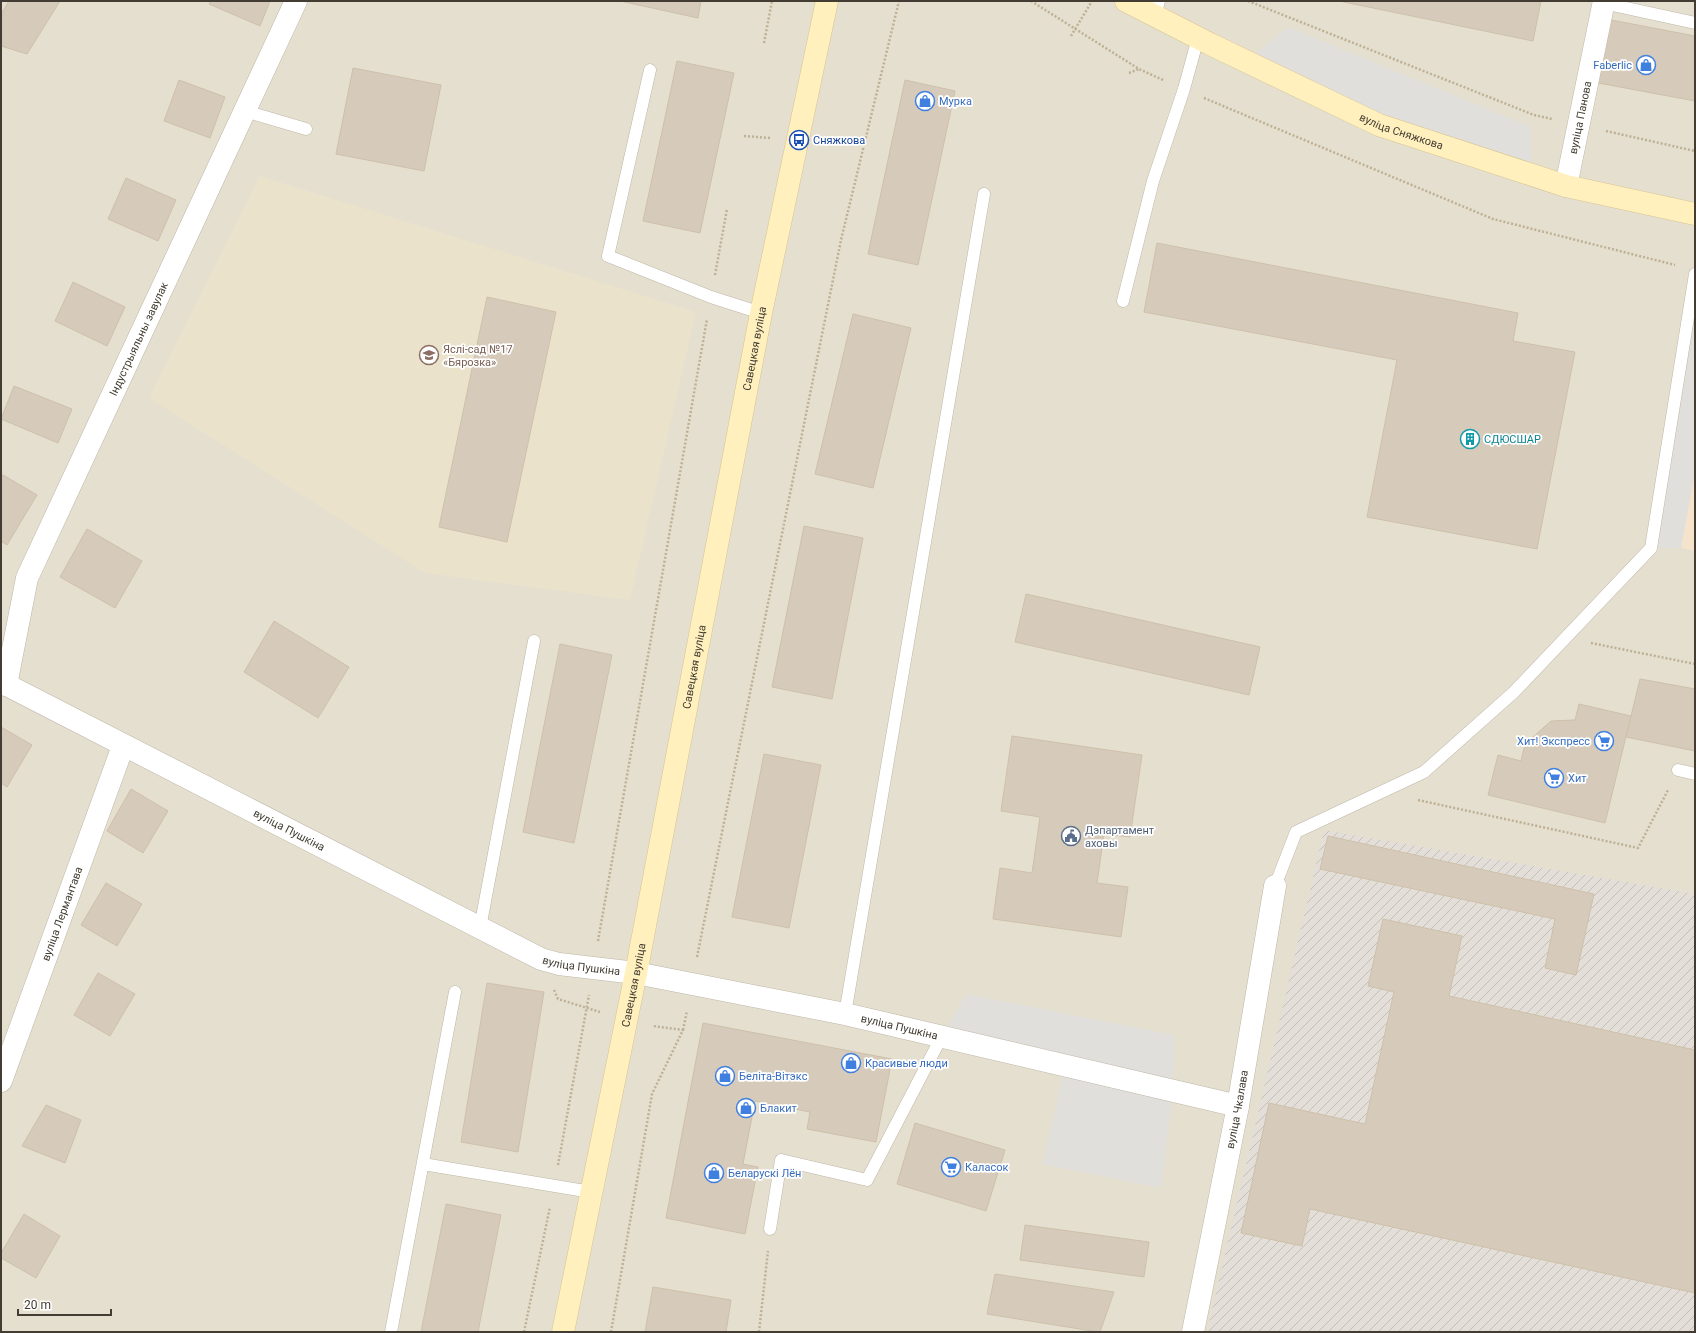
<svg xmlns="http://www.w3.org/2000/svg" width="1696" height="1333" font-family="Roboto,sans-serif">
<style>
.residential{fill:#e5dfcf}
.commercial{fill:#f5e4cb}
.industrial{fill:url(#industrial-furrows)}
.education{fill:#ebe2cb}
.parking{fill:#e1dfdb}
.building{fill:#d6cbba;stroke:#cec0aa}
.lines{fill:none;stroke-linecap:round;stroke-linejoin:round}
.lane-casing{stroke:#bfb7a7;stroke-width:13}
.street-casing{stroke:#bfb7a7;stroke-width:23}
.secondary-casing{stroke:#d6c492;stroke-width:23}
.path{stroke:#beb095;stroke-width:2.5;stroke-dasharray:2 2;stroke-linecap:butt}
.lane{stroke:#fff;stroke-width:12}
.street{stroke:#fff;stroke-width:22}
.secondary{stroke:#fff0be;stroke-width:22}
.labels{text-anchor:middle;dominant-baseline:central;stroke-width:3.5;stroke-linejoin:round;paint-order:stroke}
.shop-label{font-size:11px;fill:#366cbe;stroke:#fff;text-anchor:start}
.street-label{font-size:11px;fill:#423c32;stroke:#fff}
.transit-label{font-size:11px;fill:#164399;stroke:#fff;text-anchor:start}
.education-label{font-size:11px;fill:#785e54;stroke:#fff;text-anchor:start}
.culture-label{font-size:11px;fill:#0d838f;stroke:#fff;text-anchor:start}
.service-label{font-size:11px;fill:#4e5e75;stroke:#fff;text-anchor:start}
</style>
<defs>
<pattern id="industrial-furrows" width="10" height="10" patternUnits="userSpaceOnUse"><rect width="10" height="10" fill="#e3ded7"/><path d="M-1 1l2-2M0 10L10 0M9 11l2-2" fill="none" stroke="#c4bfb9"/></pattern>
</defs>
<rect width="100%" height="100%" fill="#f1ede2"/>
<rect class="residential" x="1" y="1" width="1694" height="1331"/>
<polygon class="commercial" points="1695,472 1695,551 1681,548"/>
<polygon class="industrial" points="1324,830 1695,894 1695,1332 1207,1332"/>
<polygon class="education" points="260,176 696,312 630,600 425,573 149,398"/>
<g class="parking">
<polygon points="1288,27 1531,127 1531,175 1246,62"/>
<polygon points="1695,285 1695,472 1681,548 1651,548"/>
<polygon points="966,994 1174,1035 1173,1091 1161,1188 1043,1164 1065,1066 941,1038"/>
</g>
<g class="building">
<polygon points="9,1 60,1 27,54 1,46 1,14"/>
<polygon points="211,1 270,1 260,26 209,4"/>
<polygon points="620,1 701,1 698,18"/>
<polygon points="1339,1 1541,1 1533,41"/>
<polygon points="1606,19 1695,36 1695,101 1593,82"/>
<polygon points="677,61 734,73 700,233 643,221"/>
<polygon points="353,68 441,85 424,171 336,154"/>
<polygon points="179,80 225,97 210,138 164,121"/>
<polygon points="905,80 955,91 918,265 868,254"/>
<polygon points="126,178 176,200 158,241 108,219"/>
<polygon points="1157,243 1518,313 1513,341 1575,352 1537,549 1367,517 1397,360 1144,312"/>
<polygon points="73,282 125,307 107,346 55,321"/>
<polygon points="487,297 556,312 507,542 439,527"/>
<polygon points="853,314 911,328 873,488 815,474"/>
<polygon points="14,386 72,409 58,443 1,419"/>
<polygon points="3,475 37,495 7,545 1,541 1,477"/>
<polygon points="804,526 863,538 832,699 772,687"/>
<polygon points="87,529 142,561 115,608 60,577"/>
<polygon points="1026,594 1260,647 1249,695 1015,642"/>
<polygon points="274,621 349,667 318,718 244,672"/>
<polygon points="560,644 612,655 574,843 523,832"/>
<polygon points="1640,679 1695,689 1695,751 1626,737"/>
<polygon points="1579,704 1631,716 1605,823 1488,795 1498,755 1521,761 1525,744 1551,721 1575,720"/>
<polygon points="1,727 32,745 7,787 1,783"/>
<polygon points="1012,736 1142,755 1130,837 1104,834 1097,883 1128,887 1121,937 993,919 1000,868 1032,873 1040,817 1001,811"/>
<polygon points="764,754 821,765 789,928 732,917"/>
<polygon points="131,789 168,811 143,853 107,831"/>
<polygon points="1328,836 1594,894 1576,975 1545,968 1555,919 1320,869"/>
<polygon points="106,883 142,904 117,946 81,925"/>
<polygon points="1383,919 1462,936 1449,996 1695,1050 1695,1293 1310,1209 1302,1246 1241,1233 1269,1103 1365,1124 1394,992 1368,986"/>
<polygon points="98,973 135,994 110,1036 74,1015"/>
<polygon points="487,983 544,992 518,1152 461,1142"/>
<polygon points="703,1023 892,1059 876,1142 807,1129 810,1112 755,1101 743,1164 758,1167 745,1234 666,1218"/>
<polygon points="46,1105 81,1120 65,1163 22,1146"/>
<polygon points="915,1123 1005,1150 986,1211 897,1184"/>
<polygon points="446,1204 501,1215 478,1332 421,1332"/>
<polygon points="24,1214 60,1236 36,1278 1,1258 1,1253"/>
<polygon points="1025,1225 1149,1242 1144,1277 1020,1260"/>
<polygon points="995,1274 1114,1292 1100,1332 1098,1332 987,1314"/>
<polygon points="653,1287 731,1300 726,1332 645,1332"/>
</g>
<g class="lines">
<g class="lane-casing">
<g id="lane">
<polyline points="1603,3 1695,23"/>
<polyline points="1155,16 1159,1"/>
<polyline points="650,70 608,256 711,297 761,313"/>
<polyline points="245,111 306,129"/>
<polyline points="1123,301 1153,181 1184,89 1198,38"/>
<polyline points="1678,770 1695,774"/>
<polyline points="1275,886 1296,832 1424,772 1514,692 1651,548 1695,274"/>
<polyline points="480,928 534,641"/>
<polyline points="845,1014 984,194"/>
<polyline points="423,1164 591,1192"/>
<polyline points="770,1229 781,1160 867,1180 941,1038"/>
<polyline points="391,1332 455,992"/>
</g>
</g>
<g class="street-casing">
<g id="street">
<path id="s1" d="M1566,186L1604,1"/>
<path id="s2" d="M1,682L541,959L559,964L636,973L845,1014L1238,1106"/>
<path id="s3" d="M6,685L27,578L296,1"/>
<path id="s4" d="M1,1081L123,746"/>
<path id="s5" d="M1193,1332L1238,1106L1275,886"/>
</g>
</g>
<g class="secondary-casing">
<g id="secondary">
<path id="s6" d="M1126,1L1210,44L1379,125L1566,186L1695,214"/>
<path id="s7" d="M563,1332L636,973L761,313L827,1"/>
</g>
</g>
<g class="path">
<polyline points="1031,1 1139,69 1163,80"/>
<polyline points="1248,1 1534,115 1552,119"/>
<polyline points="1071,36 1092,1"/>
<polyline points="764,43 772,1"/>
<polyline points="1129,73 1139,69"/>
<polyline points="1204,98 1493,219 1675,265"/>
<polyline points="1606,131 1695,151"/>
<polyline points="744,136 770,138"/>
<polyline points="715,275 727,209"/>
<polyline points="1591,643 1695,664"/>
<polyline points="1418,800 1638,848 1668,790"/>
<polyline points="598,941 707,319"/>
<polyline points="697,957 841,240 899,1"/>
<polyline points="554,990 558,999 600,1012"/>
<polyline points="683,1030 687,1011"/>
<polyline points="558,1165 589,995"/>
<polyline points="524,1332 550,1207"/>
<polyline points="611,1332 652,1094 683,1030 653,1026"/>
<polyline points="759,1332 768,1251"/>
</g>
<use href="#lane" class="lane"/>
<use href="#street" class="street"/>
<use href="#secondary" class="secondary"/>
</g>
<defs>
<g id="shop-ring" transform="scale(1)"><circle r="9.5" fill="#fff" stroke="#3f7fe0" stroke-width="1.5"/><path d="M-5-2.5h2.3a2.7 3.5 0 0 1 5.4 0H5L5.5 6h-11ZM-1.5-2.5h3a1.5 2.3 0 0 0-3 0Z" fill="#3f7fe0"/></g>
<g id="bus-ring" transform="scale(1)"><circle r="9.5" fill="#fff" stroke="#1a4fb4" stroke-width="1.5"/><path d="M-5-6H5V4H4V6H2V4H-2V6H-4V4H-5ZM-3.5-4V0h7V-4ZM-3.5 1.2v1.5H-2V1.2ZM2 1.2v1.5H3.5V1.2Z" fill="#1a4fb4"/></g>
<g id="school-ring" transform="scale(1)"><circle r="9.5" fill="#fff" stroke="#8d6e63" stroke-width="1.5"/><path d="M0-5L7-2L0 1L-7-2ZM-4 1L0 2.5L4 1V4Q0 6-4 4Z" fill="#8d6e63"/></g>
<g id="building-ring" transform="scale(1)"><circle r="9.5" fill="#fff" stroke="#0f9aa8" stroke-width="1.5"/><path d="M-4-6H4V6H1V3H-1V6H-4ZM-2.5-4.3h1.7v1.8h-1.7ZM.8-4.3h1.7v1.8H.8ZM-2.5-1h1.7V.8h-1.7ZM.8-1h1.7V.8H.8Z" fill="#0f9aa8"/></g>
<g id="supermarket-ring" transform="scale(1)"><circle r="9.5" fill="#fff" stroke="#3f7fe0" stroke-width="1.5"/><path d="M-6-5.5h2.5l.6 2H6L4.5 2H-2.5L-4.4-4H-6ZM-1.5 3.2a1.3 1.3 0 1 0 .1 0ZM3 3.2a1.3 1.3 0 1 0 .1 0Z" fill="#3f7fe0"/></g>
<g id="civic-ring" transform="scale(1)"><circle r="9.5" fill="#fff" stroke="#5c6f8a" stroke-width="1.5"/><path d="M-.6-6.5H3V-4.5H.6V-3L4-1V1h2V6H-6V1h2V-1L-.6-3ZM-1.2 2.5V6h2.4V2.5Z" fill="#5c6f8a"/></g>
</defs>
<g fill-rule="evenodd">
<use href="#shop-ring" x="1646" y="65"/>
<use href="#shop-ring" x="925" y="101"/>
<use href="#bus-ring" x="799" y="140"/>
<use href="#school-ring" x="429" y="355"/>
<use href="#building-ring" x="1470" y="439"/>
<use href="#supermarket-ring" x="1604" y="741"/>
<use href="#supermarket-ring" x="1554" y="778"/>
<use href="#civic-ring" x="1071" y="836"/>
<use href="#shop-ring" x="851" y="1063"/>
<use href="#shop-ring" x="725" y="1076"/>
<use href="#shop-ring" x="746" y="1108"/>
<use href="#supermarket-ring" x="951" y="1167"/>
<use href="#shop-ring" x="714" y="1173"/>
</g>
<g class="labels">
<g class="shop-label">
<text x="1632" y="65" text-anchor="end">Faberlic</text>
<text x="939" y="101">Мурка</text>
<text x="1590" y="741" text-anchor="end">Хит! Экспресс</text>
<text x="1568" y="778">Хит</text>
<text x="865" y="1063">Красивые люди</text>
<text x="739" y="1076">Беліта-Вітэкс</text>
<text x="760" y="1108">Блакит</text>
<text x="965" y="1167">Каласок</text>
<text x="728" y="1173">Беларускі Лён</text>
</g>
<g class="street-label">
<text stroke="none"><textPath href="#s1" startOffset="70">вуліца Панова</textPath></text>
<text stroke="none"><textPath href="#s6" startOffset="305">вуліца Сняжкова</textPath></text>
<text stroke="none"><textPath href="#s3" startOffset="373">Індустрыяльны завулак</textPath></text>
<text stroke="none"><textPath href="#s7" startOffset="1002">Савецкая вуліца</textPath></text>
<text stroke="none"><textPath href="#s7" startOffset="678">Савецкая вуліца</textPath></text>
<text stroke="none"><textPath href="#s2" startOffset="324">вуліца Пушкіна</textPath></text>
<text stroke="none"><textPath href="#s4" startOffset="178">вуліца Лермантава</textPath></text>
<text stroke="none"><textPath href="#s2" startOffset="648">вуліца Пушкіна</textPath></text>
<text stroke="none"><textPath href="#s7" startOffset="354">Савецкая вуліца</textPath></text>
<text stroke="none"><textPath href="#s2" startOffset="972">вуліца Пушкіна</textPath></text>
<text stroke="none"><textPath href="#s5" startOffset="227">вуліца Чкалава</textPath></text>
</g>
<g class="transit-label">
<text x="813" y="140">Сняжкова</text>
</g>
<g class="education-label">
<text x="443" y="349">Яслі-сад №17<tspan x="443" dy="13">«Бярозка»</tspan></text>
</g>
<g class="culture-label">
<text x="1484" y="439">СДЮСШАР</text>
</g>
<g class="service-label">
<text x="1085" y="830">Дэпартамент<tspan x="1085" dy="13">аховы</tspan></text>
</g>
</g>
<rect width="1696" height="1333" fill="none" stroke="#423c32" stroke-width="4"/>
<path d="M18 1309v6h93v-6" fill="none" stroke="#423c32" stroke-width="2"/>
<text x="24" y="1309" font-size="12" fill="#423c32" stroke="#ffffff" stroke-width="3" paint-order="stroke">20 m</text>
</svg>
